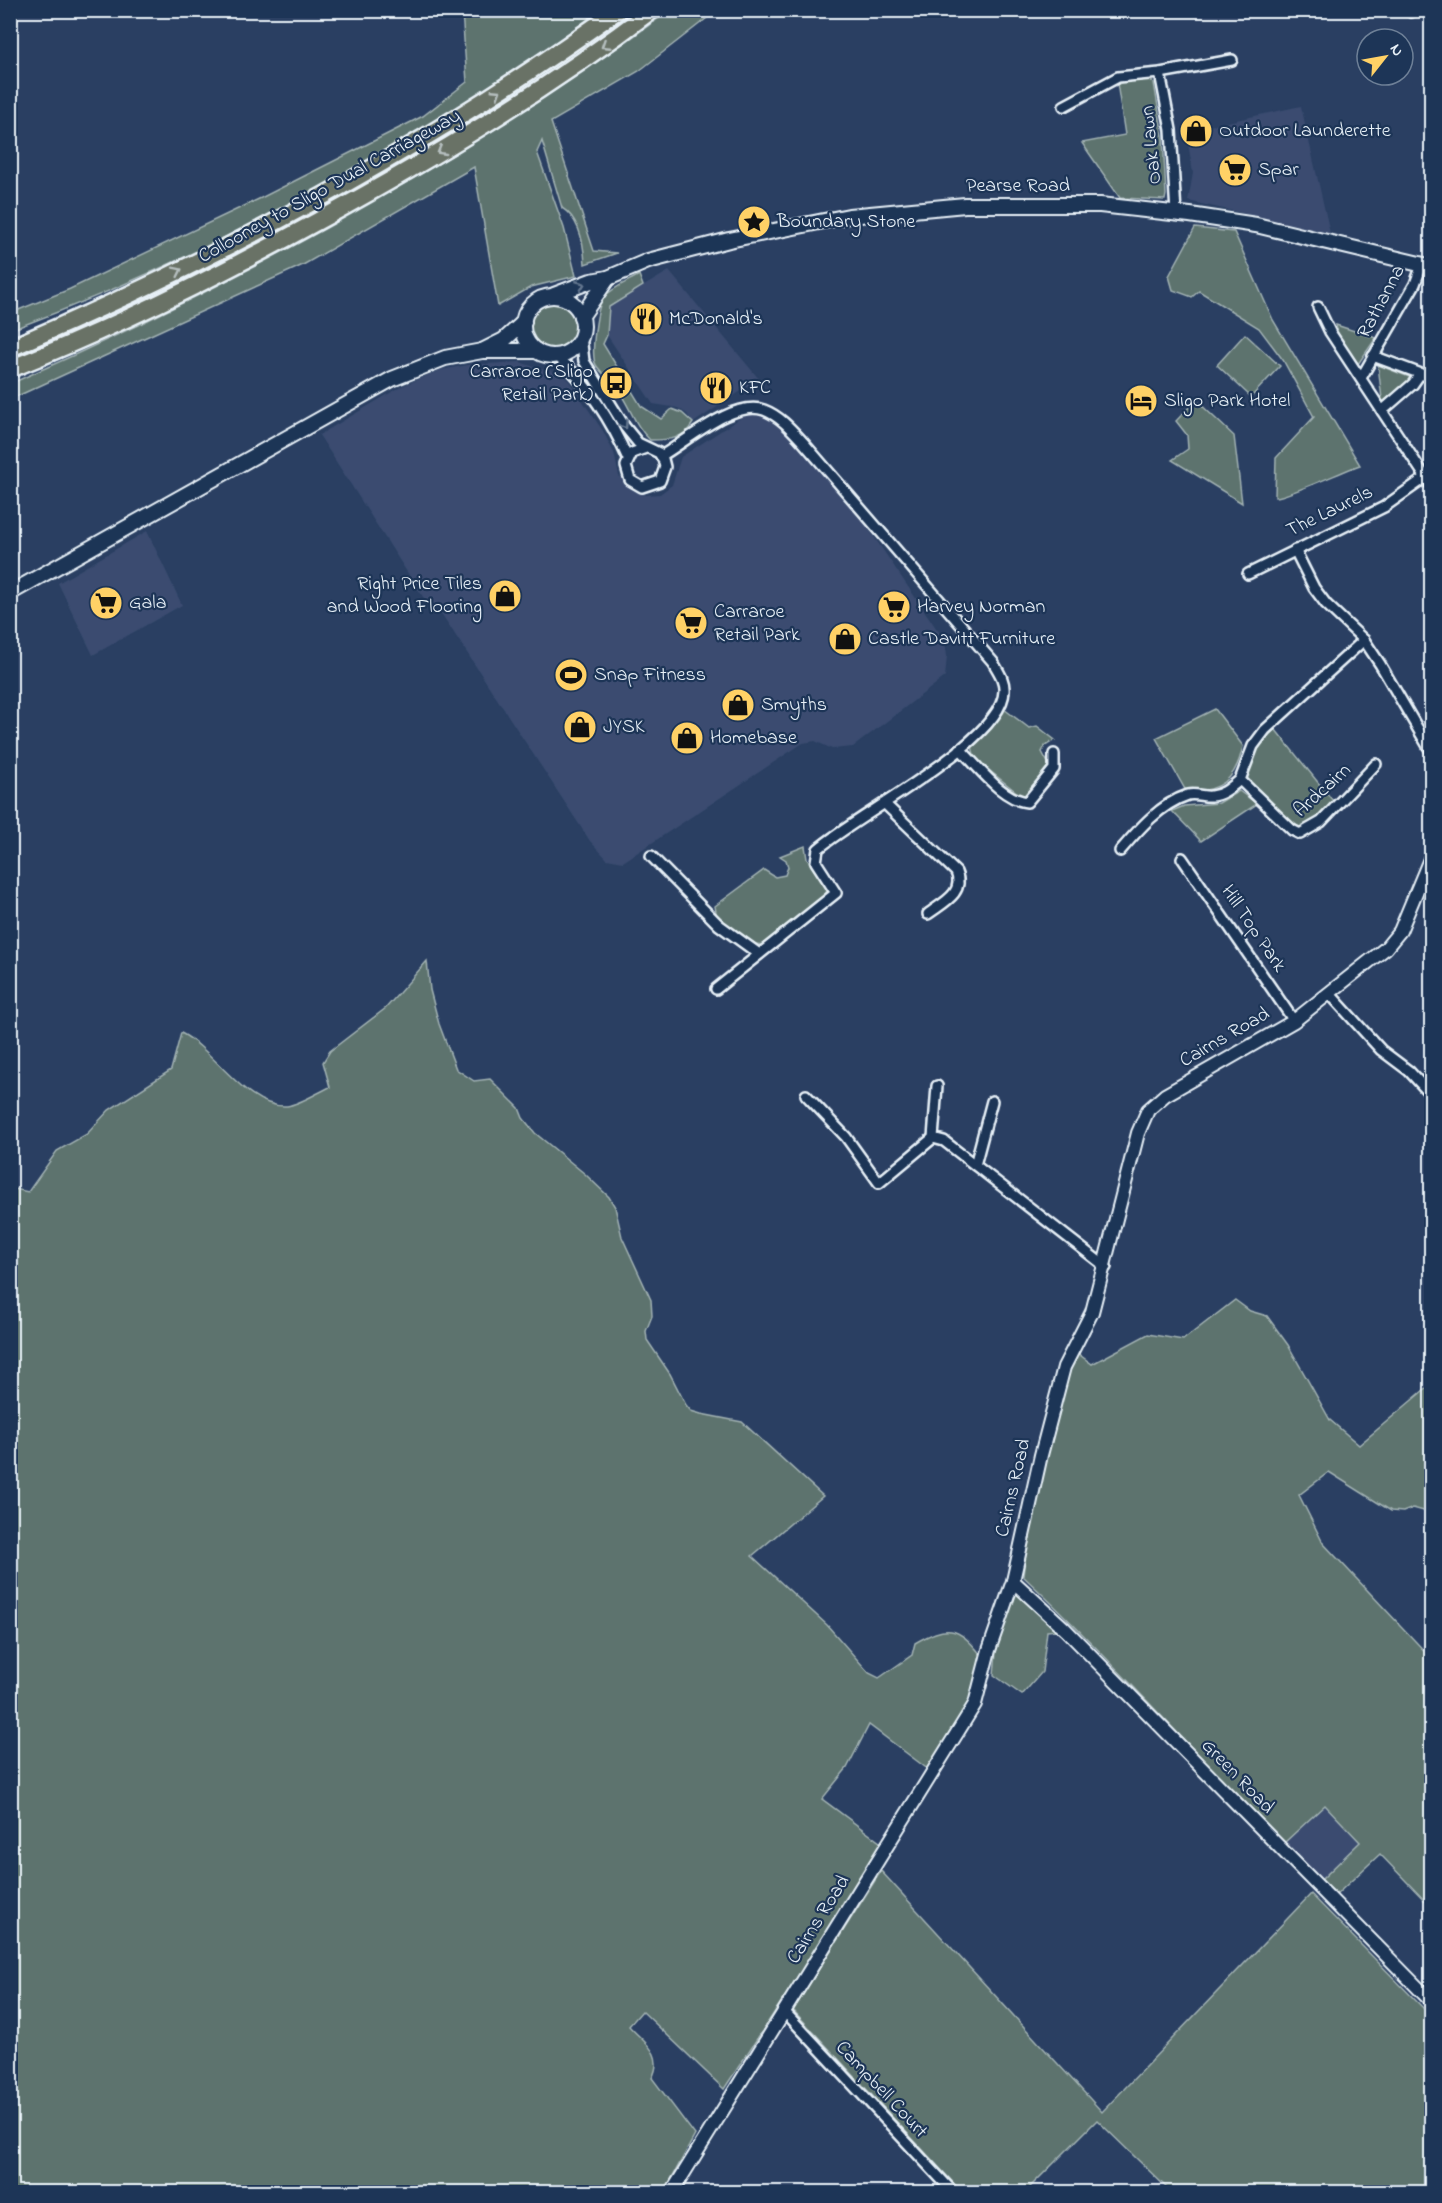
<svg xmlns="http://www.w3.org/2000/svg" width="1442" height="2203" font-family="'Indie Flower',sans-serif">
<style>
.built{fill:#3a4c70}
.green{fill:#5d736e;stroke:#a2b2b3;stroke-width:1.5}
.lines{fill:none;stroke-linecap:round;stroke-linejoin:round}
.minor-casing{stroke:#e8f1f8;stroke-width:14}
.tertiary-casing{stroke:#e8f1f8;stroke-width:16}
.secondary-casing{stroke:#e8f1f8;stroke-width:18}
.trunk-casing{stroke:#e8f1f8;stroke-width:21}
.minor{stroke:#1d3557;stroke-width:9}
.tertiary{stroke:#1d3557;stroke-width:12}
.secondary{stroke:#1d3557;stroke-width:14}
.trunk{stroke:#697266;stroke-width:16}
.oneway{stroke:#b5bebe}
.oneway2{stroke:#64778f}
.labels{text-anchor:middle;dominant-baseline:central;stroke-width:4.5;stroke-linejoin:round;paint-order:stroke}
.poi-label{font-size:20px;fill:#e8f1f8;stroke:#1d3557;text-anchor:start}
.street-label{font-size:20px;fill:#e8f1f8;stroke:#1d3557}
</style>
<rect width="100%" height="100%" fill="#2a3f62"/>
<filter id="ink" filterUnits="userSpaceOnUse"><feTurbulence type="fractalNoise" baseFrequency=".0167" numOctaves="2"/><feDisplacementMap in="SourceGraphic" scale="12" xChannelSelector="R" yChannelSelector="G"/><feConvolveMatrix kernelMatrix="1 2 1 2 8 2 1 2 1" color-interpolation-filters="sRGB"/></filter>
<g filter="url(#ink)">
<g class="built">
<polygon points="1301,106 1330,233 1188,201 1193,173 1186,131"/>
<polygon points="669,271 759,379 693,423 687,414 678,408 653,404 607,335 609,307"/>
<polygon points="520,362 540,369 557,371 567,378 603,431 614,453 619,476 636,491 646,495 660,494 672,485 681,457 748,413 762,414 782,422 840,487 945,641 947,656 945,677 853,747 832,749 815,741 803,743 623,862 607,859 590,841 437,607 425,600 319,435 402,386 440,370 468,365"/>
<polygon points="147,531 182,605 93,655 58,583"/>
<polygon points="1324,1805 1360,1842 1321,1880 1284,1843"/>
</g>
<g class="green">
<path d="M462,11H600C419,141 220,252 11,330V313L70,289L261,198L423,116L467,82Z"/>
<path d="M632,11H643C508,105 367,191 221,267C153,303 80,331 11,363V356C232,267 436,146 632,11Z"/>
<path d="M669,11H716L639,71L551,122L594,251L617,253L585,264C584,244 580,219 562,208L542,141L537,152L564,228L576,276L531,287L498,306L474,167L303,265L11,399L10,384C241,282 465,160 669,11Z"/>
<polygon points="1148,79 1154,83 1163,137 1166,195 1165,200 1120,198 1082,143 1125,135 1117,83"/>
<path d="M1195,228L1234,232L1273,320L1360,465C1345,470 1285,498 1275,497L1276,458L1314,417L1283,360L1259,328L1199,291L1192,297L1173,290L1169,276Z"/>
<path d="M639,275L643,286L609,307L607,335L603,344L641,406L661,419L672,409L682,413L693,423C683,440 668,440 650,440C635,426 631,409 620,393C613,382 602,374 596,365C590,355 597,305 604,297C612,288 629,281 639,275Z"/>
<circle cx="553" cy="327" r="23"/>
<polygon points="1336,325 1376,338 1358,364 1338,335"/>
<polygon points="1245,334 1280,366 1251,397 1217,365"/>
<polygon points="1378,365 1412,378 1383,402 1382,399"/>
<polygon points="1196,400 1234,436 1242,503 1172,460 1188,449 1187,435 1176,421"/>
<polygon points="1004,709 1029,728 1037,726 1055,740 1045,746 1042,752 1049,765 1024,798 975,759 972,746"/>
<path d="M1215,709L1243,746C1236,780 1220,793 1186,791L1156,738Z"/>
<path d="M1275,729L1333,801L1316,820L1302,829C1294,826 1256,788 1247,778L1255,749Z"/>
<polygon points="1239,791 1257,804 1201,841 1172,811 1184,806 1219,803"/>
<polygon points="805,846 807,859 827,889 825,898 764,945 756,944 717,918 715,906 764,870 775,877 785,875 788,867 786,860 780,856"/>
<path d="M427,961L430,990L439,1024L456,1069L474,1081L490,1079L519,1108L523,1118L535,1133L585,1174L609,1197L615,1207L622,1237L651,1300L652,1316L646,1331L647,1340L670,1374L686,1405L691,1411L701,1414L742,1422L823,1496L752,1556L827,1625L869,1673L879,1678L912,1655L915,1643C947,1625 957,1625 981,1655L970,1701L929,1770L869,1725L847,1768L822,1799L881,1843L808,1961L724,2089L642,2011L629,2026C644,2043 665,2053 652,2078L695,2135L664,2192H11L10,1188L28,1192L57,1151L87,1134L109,1110L171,1070L181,1033C215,1050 246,1109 287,1106C300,1104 317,1093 330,1087L323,1062L330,1051L386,1008Z"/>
<path d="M1235,1300L1250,1311L1267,1316L1288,1345L1330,1420L1359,1445L1431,1384V1513L1413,1508L1403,1512L1391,1511L1329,1472L1299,1495L1323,1543L1431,1658V1907L1380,1854L1337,1894L1321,1880L1360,1842L1325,1805L1284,1843C1195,1755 1114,1661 1023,1576C1027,1538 1036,1500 1045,1463C1052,1427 1058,1384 1077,1353L1092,1364L1148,1334L1183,1340Z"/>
<polygon points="1013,1581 1058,1630 1047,1631 1042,1672 1022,1695 994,1675 996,1652"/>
<polygon points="881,1871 1102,2112 1311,1894 1431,2016 1431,2192 1171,2192 1097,2120 1025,2192 962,2192 793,2010"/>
</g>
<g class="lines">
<g class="minor-casing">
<g id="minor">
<polyline points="1410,10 1411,12"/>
<polyline points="1160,73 1171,130 1176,213"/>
<polyline points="1064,106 1118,77 1160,73 1232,60"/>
<polyline points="1318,307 1330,332 1432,487"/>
<polyline points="581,336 584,361 625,427 638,443 659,453 663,459 665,467 660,481 642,487 630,480 626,466 632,453 646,448"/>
<path d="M557,356C587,383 612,422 628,459"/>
<polyline points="1373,356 1432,378"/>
<polyline points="1361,378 1415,284 1422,265"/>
<polyline points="1382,411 1413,384 1420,374"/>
<path d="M661,456C687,441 734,399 764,410C780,416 792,430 803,442L993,662C998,671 1005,680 1004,691C1003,741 855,816 818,849L816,862L836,893L716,989"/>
<polyline points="1295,550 1314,588 1326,604 1364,640 1380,664 1432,753"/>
<polyline points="1248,574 1384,507 1425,478"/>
<path d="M960,749C978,766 1001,799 1027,802L1054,769V754"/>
<polyline points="1240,780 1253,746 1265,730 1364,640"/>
<polyline points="1240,780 1292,830 1300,834 1321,822 1376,764"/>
<path d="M885,804L956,872C965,893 944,902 928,914"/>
<path d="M1120,851C1138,830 1160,804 1188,795C1196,793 1204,797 1211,796C1223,795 1231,787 1240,780"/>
<polyline points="651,856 719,925 759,954"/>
<polyline points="1182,858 1294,1021"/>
<polyline points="1330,994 1381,1050 1409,1071 1432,1096"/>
<polyline points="937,1086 933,1138 944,1141 1106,1267"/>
<polyline points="806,1095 846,1137 879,1183 933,1138"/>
<polyline points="975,1165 992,1101"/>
<polyline points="784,2011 953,2192"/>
</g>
</g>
<g class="tertiary-casing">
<g id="tertiary">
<polyline points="1013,1581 1065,1629 1432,2002"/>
<polyline points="672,2192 975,1704 989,1650 1013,1581 1041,1455 1064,1367 1092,1312 1138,1133 1148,1110 1165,1095 1294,1021 1386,948 1400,931 1432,854"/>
</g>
</g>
<g class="secondary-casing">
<g id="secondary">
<polyline points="554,295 591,281 608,278 648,261 729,240 849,216 965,205 1100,205 1190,215 1256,225 1432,267"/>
<circle cx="553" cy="326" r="30"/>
<polyline points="581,317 608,278"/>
<polyline points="482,351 504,340 524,322"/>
<polyline points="10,593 392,379 445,358 482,351 537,351"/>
</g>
</g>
<g class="trunk-casing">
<g id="trunk">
<path d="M10,348C224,257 429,146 618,10"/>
<path d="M10,369C116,327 218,276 318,221C433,158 547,90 652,10"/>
</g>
</g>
<use href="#minor" class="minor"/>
<use href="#tertiary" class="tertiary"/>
<use href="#secondary" class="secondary"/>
<use href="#trunk" class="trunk"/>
</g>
<defs><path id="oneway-chevron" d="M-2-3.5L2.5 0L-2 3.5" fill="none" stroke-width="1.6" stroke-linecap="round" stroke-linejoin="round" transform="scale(1.5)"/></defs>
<g class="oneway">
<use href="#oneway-chevron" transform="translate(605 45) rotate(147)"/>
<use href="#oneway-chevron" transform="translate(497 93) rotate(-33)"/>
<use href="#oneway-chevron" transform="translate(441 151) rotate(149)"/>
<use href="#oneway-chevron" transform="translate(178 271) rotate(-26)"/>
</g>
<g class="oneway2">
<use href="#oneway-chevron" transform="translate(581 285) rotate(-22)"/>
<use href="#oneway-chevron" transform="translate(624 425) rotate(56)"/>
</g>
</g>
<defs>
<g id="shop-disc" transform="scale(1.725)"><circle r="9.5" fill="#ffd166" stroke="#1d3557"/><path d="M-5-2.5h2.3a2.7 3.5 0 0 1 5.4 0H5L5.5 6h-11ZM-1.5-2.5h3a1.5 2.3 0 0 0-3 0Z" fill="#111"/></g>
<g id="supermarket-disc" transform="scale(1.725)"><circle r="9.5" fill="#ffd166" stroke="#1d3557"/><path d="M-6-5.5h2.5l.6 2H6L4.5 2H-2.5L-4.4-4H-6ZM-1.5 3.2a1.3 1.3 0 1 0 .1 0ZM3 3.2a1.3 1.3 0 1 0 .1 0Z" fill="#111"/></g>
<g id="sight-disc" transform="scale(1.725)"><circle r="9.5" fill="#ffd166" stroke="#1d3557"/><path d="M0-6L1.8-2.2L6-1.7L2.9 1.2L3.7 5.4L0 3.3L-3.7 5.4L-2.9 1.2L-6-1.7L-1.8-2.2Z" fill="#111"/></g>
<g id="restaurant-disc" transform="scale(1.725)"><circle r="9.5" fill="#ffd166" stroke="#1d3557"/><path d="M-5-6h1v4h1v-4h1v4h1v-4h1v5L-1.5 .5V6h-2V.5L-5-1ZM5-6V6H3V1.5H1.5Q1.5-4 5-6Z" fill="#111"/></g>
<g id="bus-disc" transform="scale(1.725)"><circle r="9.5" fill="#ffd166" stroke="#1d3557"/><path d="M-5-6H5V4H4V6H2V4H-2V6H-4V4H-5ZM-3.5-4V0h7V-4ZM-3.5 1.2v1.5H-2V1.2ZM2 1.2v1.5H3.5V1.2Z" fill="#111"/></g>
<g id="hotel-disc" transform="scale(1.725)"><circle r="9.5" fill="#ffd166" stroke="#1d3557"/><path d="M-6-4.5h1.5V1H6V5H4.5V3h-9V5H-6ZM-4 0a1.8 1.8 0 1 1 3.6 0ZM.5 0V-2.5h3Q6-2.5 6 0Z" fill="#111"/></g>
<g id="stadium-disc" transform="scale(1.725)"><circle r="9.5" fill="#ffd166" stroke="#1d3557"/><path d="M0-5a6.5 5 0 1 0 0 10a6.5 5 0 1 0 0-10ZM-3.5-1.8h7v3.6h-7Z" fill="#111"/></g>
</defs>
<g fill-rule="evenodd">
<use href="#shop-disc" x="1196" y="131"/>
<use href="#supermarket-disc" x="1235" y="170"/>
<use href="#sight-disc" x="754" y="222"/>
<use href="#restaurant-disc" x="646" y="319"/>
<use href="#bus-disc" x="616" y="383"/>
<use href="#restaurant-disc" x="716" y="388"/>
<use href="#hotel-disc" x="1141" y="401"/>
<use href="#shop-disc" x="505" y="596"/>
<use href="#supermarket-disc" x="106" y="603"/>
<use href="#supermarket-disc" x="894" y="607"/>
<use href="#supermarket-disc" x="691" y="623"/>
<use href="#shop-disc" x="845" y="639"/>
<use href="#stadium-disc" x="571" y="675"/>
<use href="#shop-disc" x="738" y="705"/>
<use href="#shop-disc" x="580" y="727"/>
<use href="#shop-disc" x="687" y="738"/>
</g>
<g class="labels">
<g class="poi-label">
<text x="1219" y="131">Outdoor Launderette</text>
<text x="1258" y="170">Spar</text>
<text x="777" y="222">Boundary Stone</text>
<text x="669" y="319">McDonald's</text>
<text x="593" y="372" text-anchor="end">Carraroe (Sligo<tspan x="593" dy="23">Retail Park)</tspan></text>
<text x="739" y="388">KFC</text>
<text x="1164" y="401">Sligo Park Hotel</text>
<text x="482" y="584" text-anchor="end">Right Price Tiles<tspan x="482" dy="23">and Wood Flooring</tspan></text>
<text x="129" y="603">Gala</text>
<text x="917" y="607">Harvey Norman</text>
<text x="714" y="612">Carraroe<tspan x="714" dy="23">Retail Park</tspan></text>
<text x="868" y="639">Castle Davitt Furniture</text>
<text x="594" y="675">Snap Fitness</text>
<text x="761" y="705">Smyths</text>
<text x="603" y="727">JYSK</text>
<text x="710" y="738">Homebase</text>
</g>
<g class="street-label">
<text transform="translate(1152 145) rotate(-96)">Oak Lawn</text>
<text x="1018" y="186">Pearse Road</text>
<text transform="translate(330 187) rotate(-29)">Collooney to Sligo Dual Carriageway</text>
<text transform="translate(1382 302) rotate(-62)">Rathanna</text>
<text transform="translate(1330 512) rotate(-26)">The Laurels</text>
<text transform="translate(1323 791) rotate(-42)">Ardcairn</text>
<text transform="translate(1253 929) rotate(56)">Hill Top Park</text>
<text transform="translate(1225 1038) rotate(-30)">Cairns Road</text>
<text transform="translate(1014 1488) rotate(-77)">Cairns Road</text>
<text transform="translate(1237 1777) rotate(46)">Green Road</text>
<text transform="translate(819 1920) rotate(-58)">Cairns Road</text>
<text transform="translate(881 2090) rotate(47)">Campbell Court</text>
</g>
</g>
<rect width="1442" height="2203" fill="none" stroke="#1d3557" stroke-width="36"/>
<rect x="18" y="18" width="1406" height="2167" fill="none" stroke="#e8f1f8" stroke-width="2" filter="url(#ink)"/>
<g transform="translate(1385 57) rotate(59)"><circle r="28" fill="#1d3557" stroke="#6e8097" stroke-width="1.5"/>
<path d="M0-4.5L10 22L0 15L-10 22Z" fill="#ffd166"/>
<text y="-9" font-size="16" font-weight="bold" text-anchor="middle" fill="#e8f1f8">N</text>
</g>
</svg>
